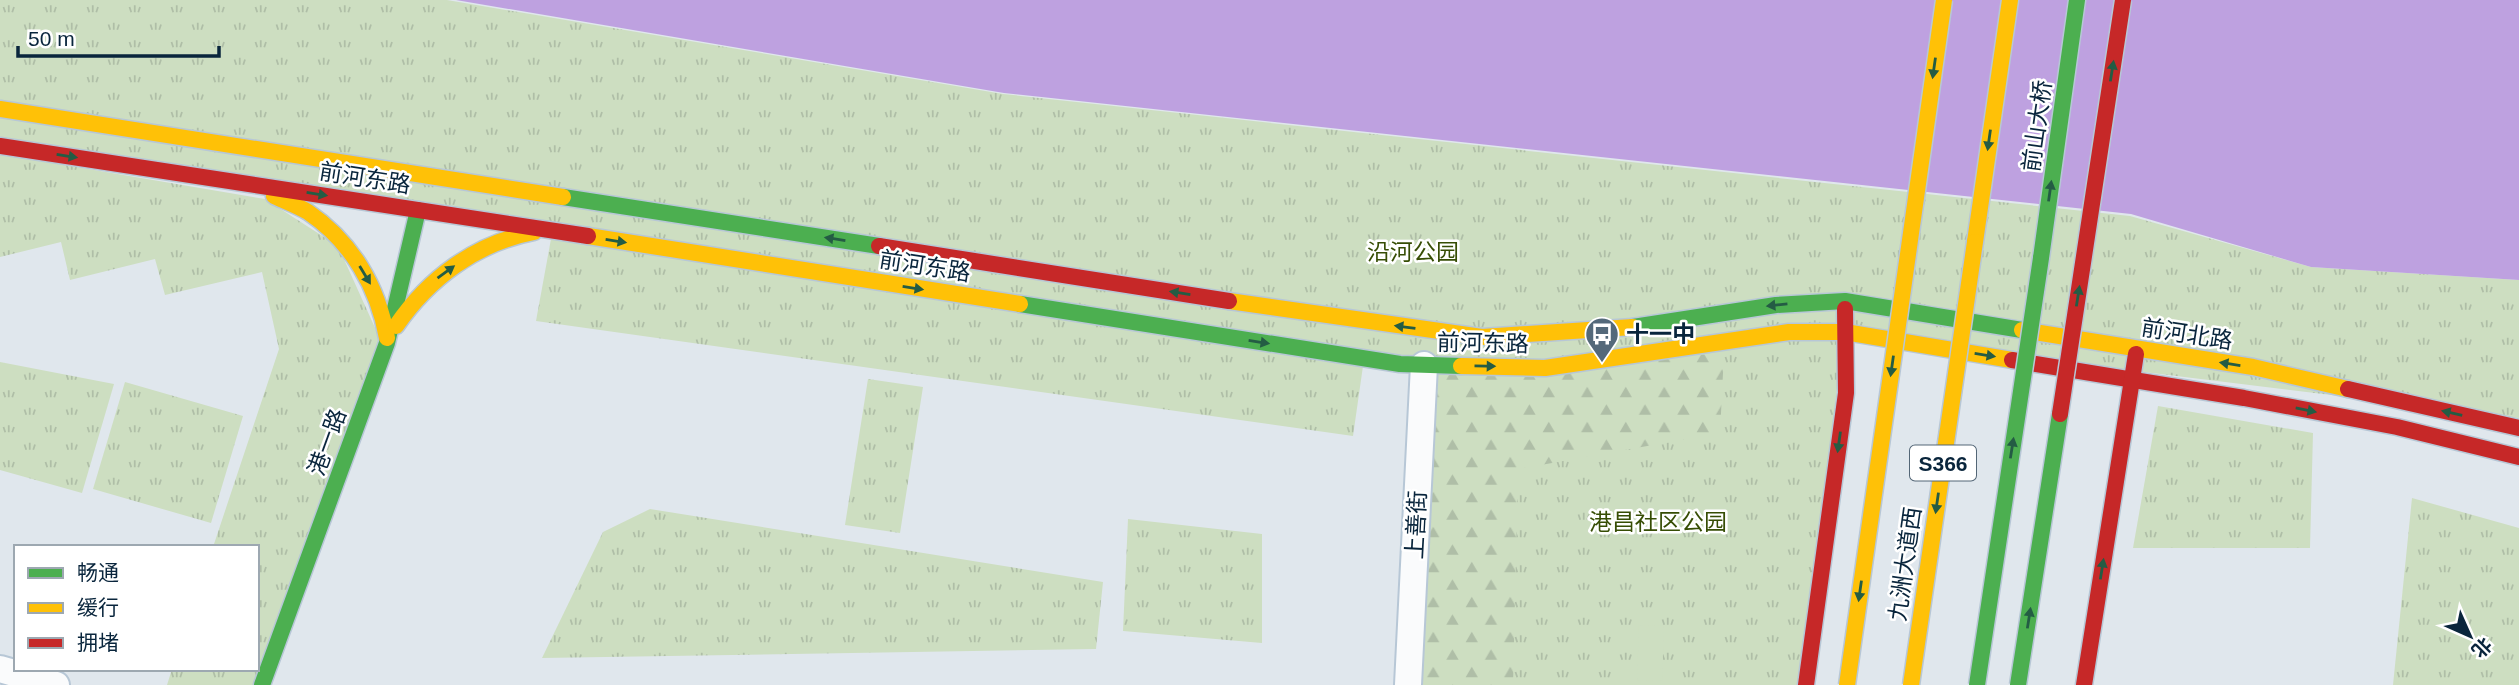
<svg xmlns="http://www.w3.org/2000/svg" width="2519" height="685" font-family="Arial,'Noto Sans SC',sans-serif">
<style>
.grass{fill:url(#grass-tufts)}
.forest{fill:url(#forest-firs)}
.pitch{fill:#cddec1}
.water{fill:#bea1e0}
.lines{fill:none;stroke-linecap:round;stroke-linejoin:round}
.street-casing{stroke:#b7c7d6;stroke-width:30}
.fast-casing{stroke:#b7c7d6;stroke-width:19}
.slow-casing{stroke:#b7c7d6;stroke-width:19}
.jam-casing{stroke:#b7c7d6;stroke-width:19}
.street{stroke:#fafbfc;stroke-width:26}
.fast{stroke:#4caf50;stroke-width:16}
.slow{stroke:#ffc107;stroke-width:16}
.jam{stroke:#c62828;stroke-width:16}
.fast-bridge-casing{stroke:#b7c7d6;stroke-width:19;stroke-linecap:butt}
.slow-bridge-casing{stroke:#b7c7d6;stroke-width:19;stroke-linecap:butt}
.jam-bridge-casing{stroke:#b7c7d6;stroke-width:19;stroke-linecap:butt}
.fast-bridge{stroke:#4caf50;stroke-width:16}
.slow-bridge{stroke:#ffc107;stroke-width:16}
.jam-bridge{stroke:#c62828;stroke-width:16}
.oneway{fill:#245c44}
.labels{text-anchor:middle;dominant-baseline:central;stroke-width:5;stroke-linejoin:round;paint-order:stroke}
.shield{fill:#fff;stroke:#536676;stroke-width:2}
.shield-label{font-size:21px;font-weight:bold;fill:#09253c}
.street-label{font-size:23px;fill:#09253c;stroke:#fff}
.park-label{font-size:23px;fill:#364d04;stroke:#fff}
.poi-label{font-size:23px;font-weight:bold;fill:#09253c;stroke:#fff;text-anchor:start}
</style>
<defs>
<pattern id="grass-tufts" width="24" height="20" patternUnits="userSpaceOnUse" patternTransform="scale(1.75)"><rect width="24" height="20" fill="#cddec1"/><path d="M3 7l-1-3M5 7V3M7 7l1-3M15 17l-1-3M17 17v-4M19 17l1-3" fill="none" stroke="#afbea7"/></pattern>
<pattern id="forest-firs" width="22" height="20" patternUnits="userSpaceOnUse" patternTransform="scale(1.75)"><rect width="22" height="20" fill="#cddec1"/><path d="M5 1l3.5 6h-7zM16 11l3.5 6h-7z" fill="#afbea7"/></pattern>
</defs>
<rect width="100%" height="100%" fill="#e0e7ed"/>
<g class="grass">
<polygon points="0,0 447,0 1003,94 2130,216 2311,267 2519,280 2519,418 1843,335 1803,685 1417,685 1425,364 0,143"/>
<polygon points="0,154 265,199 338,246 381,341 256,685 167,685 172,669 257,669 257,547 213,547 279,349 262,272 165,295 155,259 70,280 61,242 0,257"/>
<polygon points="551,239 1363,366 1353,436 536,321"/>
<polygon points="0,362 114,384 82,493 0,470"/>
<polygon points="868,379 923,387 900,533 845,525"/>
<polygon points="125,382 243,416 211,523 93,489"/>
<polygon points="2158,406 2313,433 2310,548 2133,548"/>
<polygon points="2412,498 2519,528 2519,685 2393,685"/>
<polygon points="650,509 1103,582 1096,649 542,658 603,532"/>
<polygon points="1128,519 1262,534 1262,643 1123,631"/>
</g>
<polygon class="forest" points="1724,353 1720,433 1518,469 1513,685 1425,685 1434,376"/>
<polygon class="pitch" points="1639,625 1664,626 1662,681 1637,680"/>
<polygon class="water" points="456,0 2519,0 2519,280 2311,267 2131,214 1004,93"/>
<g class="lines">
<g class="street-casing">
<g id="street">
<polyline points="0,669 56,685"/>
<polyline points="1408,685 1424,365"/>
</g>
</g>
<g class="fast-casing">
<g id="fast">
<polyline points="563,197 879,246"/>
<polyline points="2041,258 2077,0"/>
<polyline points="1020,304 1400,364 1461,366"/>
<polyline points="1633,327 1776,305 1845,301 2022,330"/>
<polyline points="262,685 387,343 418,210"/>
</g>
</g>
<g class="slow-casing">
<g id="slow">
<polyline points="0,109 563,197"/>
<path d="M274,196C285,201 298,206 308,212C352,242 378,287 387,338"/>
<polyline points="588,236 1020,304"/>
<polyline points="1975,242 2010,0"/>
<polyline points="1229,301 1482,337 1633,327"/>
<path d="M396,326C429,278 476,243 534,232"/>
<polyline points="2022,330 2253,367 2348,389"/>
<polyline points="1461,366 1545,368 1789,332 1845,332 2012,360"/>
</g>
</g>
<g class="jam-casing">
<g id="jam">
<polyline points="0,146 588,236"/>
<polyline points="879,246 1229,301"/>
<polyline points="2012,360 2244,398 2397,427 2519,457"/>
<polyline points="2348,389 2519,428"/>
<polyline points="1806,685 1846,393 1845,309"/>
<polyline points="2084,685 2136,354"/>
</g>
</g>
<use href="#street" class="street"/>
<use href="#fast" class="fast"/>
<use href="#slow" class="slow"/>
<use href="#jam" class="jam"/>
<g class="fast-bridge-casing">
<g id="fast-bridge">
<polyline points="1977,685 2041,258"/>
<polyline points="2018,685 2060,414"/>
</g>
</g>
<g class="slow-bridge-casing">
<g id="slow-bridge">
<polyline points="1847,685 1944,0"/>
<polyline points="1911,685 1975,242"/>
</g>
</g>
<g class="jam-bridge-casing">
<polyline id="jam-bridge" points="2060,414 2123,0"/>
</g>
<use href="#fast-bridge" class="fast-bridge"/>
<use href="#slow-bridge" class="slow-bridge"/>
<use href="#jam-bridge" class="jam-bridge"/>
</g>
<defs><path id="oneway-solid" d="M-6-.8H1V-3.2L6.5 0L1 3.2V.8H-6Z" transform="scale(1.75)"/></defs>
<g class="oneway">
<use href="#oneway-solid" transform="translate(1934 68) rotate(98)"/>
<use href="#oneway-solid" transform="translate(2112 71) rotate(-81)"/>
<use href="#oneway-solid" transform="translate(1989 140) rotate(98)"/>
<use href="#oneway-solid" transform="translate(67 156) rotate(9)"/>
<use href="#oneway-solid" transform="translate(2050 191) rotate(-82)"/>
<use href="#oneway-solid" transform="translate(317 194) rotate(9)"/>
<use href="#oneway-solid" transform="translate(835 239) rotate(-171)"/>
<use href="#oneway-solid" transform="translate(616 241) rotate(9)"/>
<use href="#oneway-solid" transform="translate(446 272) rotate(-36)"/>
<use href="#oneway-solid" transform="translate(365 275) rotate(59)"/>
<use href="#oneway-solid" transform="translate(913 288) rotate(9)"/>
<use href="#oneway-solid" transform="translate(1180 293) rotate(-171)"/>
<use href="#oneway-solid" transform="translate(2078 296) rotate(-81)"/>
<use href="#oneway-solid" transform="translate(1777 305) rotate(174)"/>
<use href="#oneway-solid" transform="translate(1405 327) rotate(-173)"/>
<use href="#oneway-solid" transform="translate(1259 342) rotate(9)"/>
<use href="#oneway-solid" transform="translate(1985 355) rotate(9)"/>
<use href="#oneway-solid" transform="translate(2230 364) rotate(-171)"/>
<use href="#oneway-solid" transform="translate(1485 366) rotate(1)"/>
<use href="#oneway-solid" transform="translate(1892 366) rotate(98)"/>
<use href="#oneway-solid" transform="translate(2306 410) rotate(11)"/>
<use href="#oneway-solid" transform="translate(2452 413) rotate(-167)"/>
<use href="#oneway-solid" transform="translate(1839 442) rotate(98)"/>
<use href="#oneway-solid" transform="translate(2012 448) rotate(-81)"/>
<use href="#oneway-solid" transform="translate(1937 503) rotate(98)"/>
<use href="#oneway-solid" transform="translate(2102 569) rotate(-81)"/>
<use href="#oneway-solid" transform="translate(1860 591) rotate(98)"/>
<use href="#oneway-solid" transform="translate(2029 618) rotate(-81)"/>
</g>
<defs>
<g id="bus-pin" transform="scale(1.75)"><path d="M0 17L-7.5 6A9.5 9.5 0 1 1 7.5 6Z" fill="#54697a" stroke="#fff"/><path d="M-5-6H5V4H4V6H2V4H-2V6H-4V4H-5ZM-3.5-4V0h7V-4ZM-3.5 1.2v1.5H-2V1.2ZM2 1.2v1.5H3.5V1.2Z" fill="#fff"/></g>
</defs>
<g fill-rule="evenodd">
<use href="#bus-pin" x="1602" y="334"/>
</g>
<g class="labels">
<rect class="shield" x="1910" y="445.5" width="66" height="35" rx="5"/>
<g class="shield-label">
<text x="1943" y="463">S366</text>
</g>
<g class="street-label">
<text transform="translate(2037 126) rotate(-82)">前山大桥</text>
<text transform="translate(365 178) rotate(9)">前河东路</text>
<text transform="translate(925 266) rotate(9)">前河东路</text>
<text transform="translate(2187 334) rotate(9)">前河北路</text>
<text transform="translate(1483 343) rotate(1)">前河东路</text>
<text transform="translate(327 442) rotate(-70)">港一路</text>
<text transform="translate(1416 525) rotate(-87)">上善街</text>
<text transform="translate(1905 564) rotate(-82)">九洲大道西</text>
</g>
<g class="park-label">
<text x="1413" y="252">沿河公园</text>
<text x="1658" y="522">港昌社区公园</text>
</g>
<g class="poi-label">
<text x="1626" y="334">十一中</text>
</g>
</g>
<rect x="14" y="545" width="245" height="126" fill="#ffffff" stroke="#9da8b1" stroke-width="2"/>
<rect x="28" y="568" width="35" height="10" fill="#4caf50" stroke="#9da8b1" stroke-width="2"/>
<text x="77" y="580" font-size="21" fill="#09253c">畅通</text>
<rect x="28" y="603" width="35" height="10" fill="#ffc107" stroke="#9da8b1" stroke-width="2"/>
<text x="77" y="615" font-size="21" fill="#09253c">缓行</text>
<rect x="28" y="638" width="35" height="10" fill="#c62828" stroke="#9da8b1" stroke-width="2"/>
<text x="77" y="650" font-size="21" fill="#09253c">拥堵</text>
<g transform="translate(2470 636) rotate(135)" stroke="#ffffff" stroke-width="5" paint-order="stroke">
<path d="M0-5L12 26L0 18L-12 26Z" fill="#09253c"/>
<text y="-10" font-size="19" font-weight="bold" text-anchor="middle" fill="#09253c">北</text>
</g>
<path d="M18 46v10h201v-10" fill="none" stroke="#09253c" stroke-width="3.5"/>
<text x="28" y="46" font-size="21" fill="#09253c" stroke="#ffffff" stroke-width="5" paint-order="stroke">50 m</text>
</svg>
